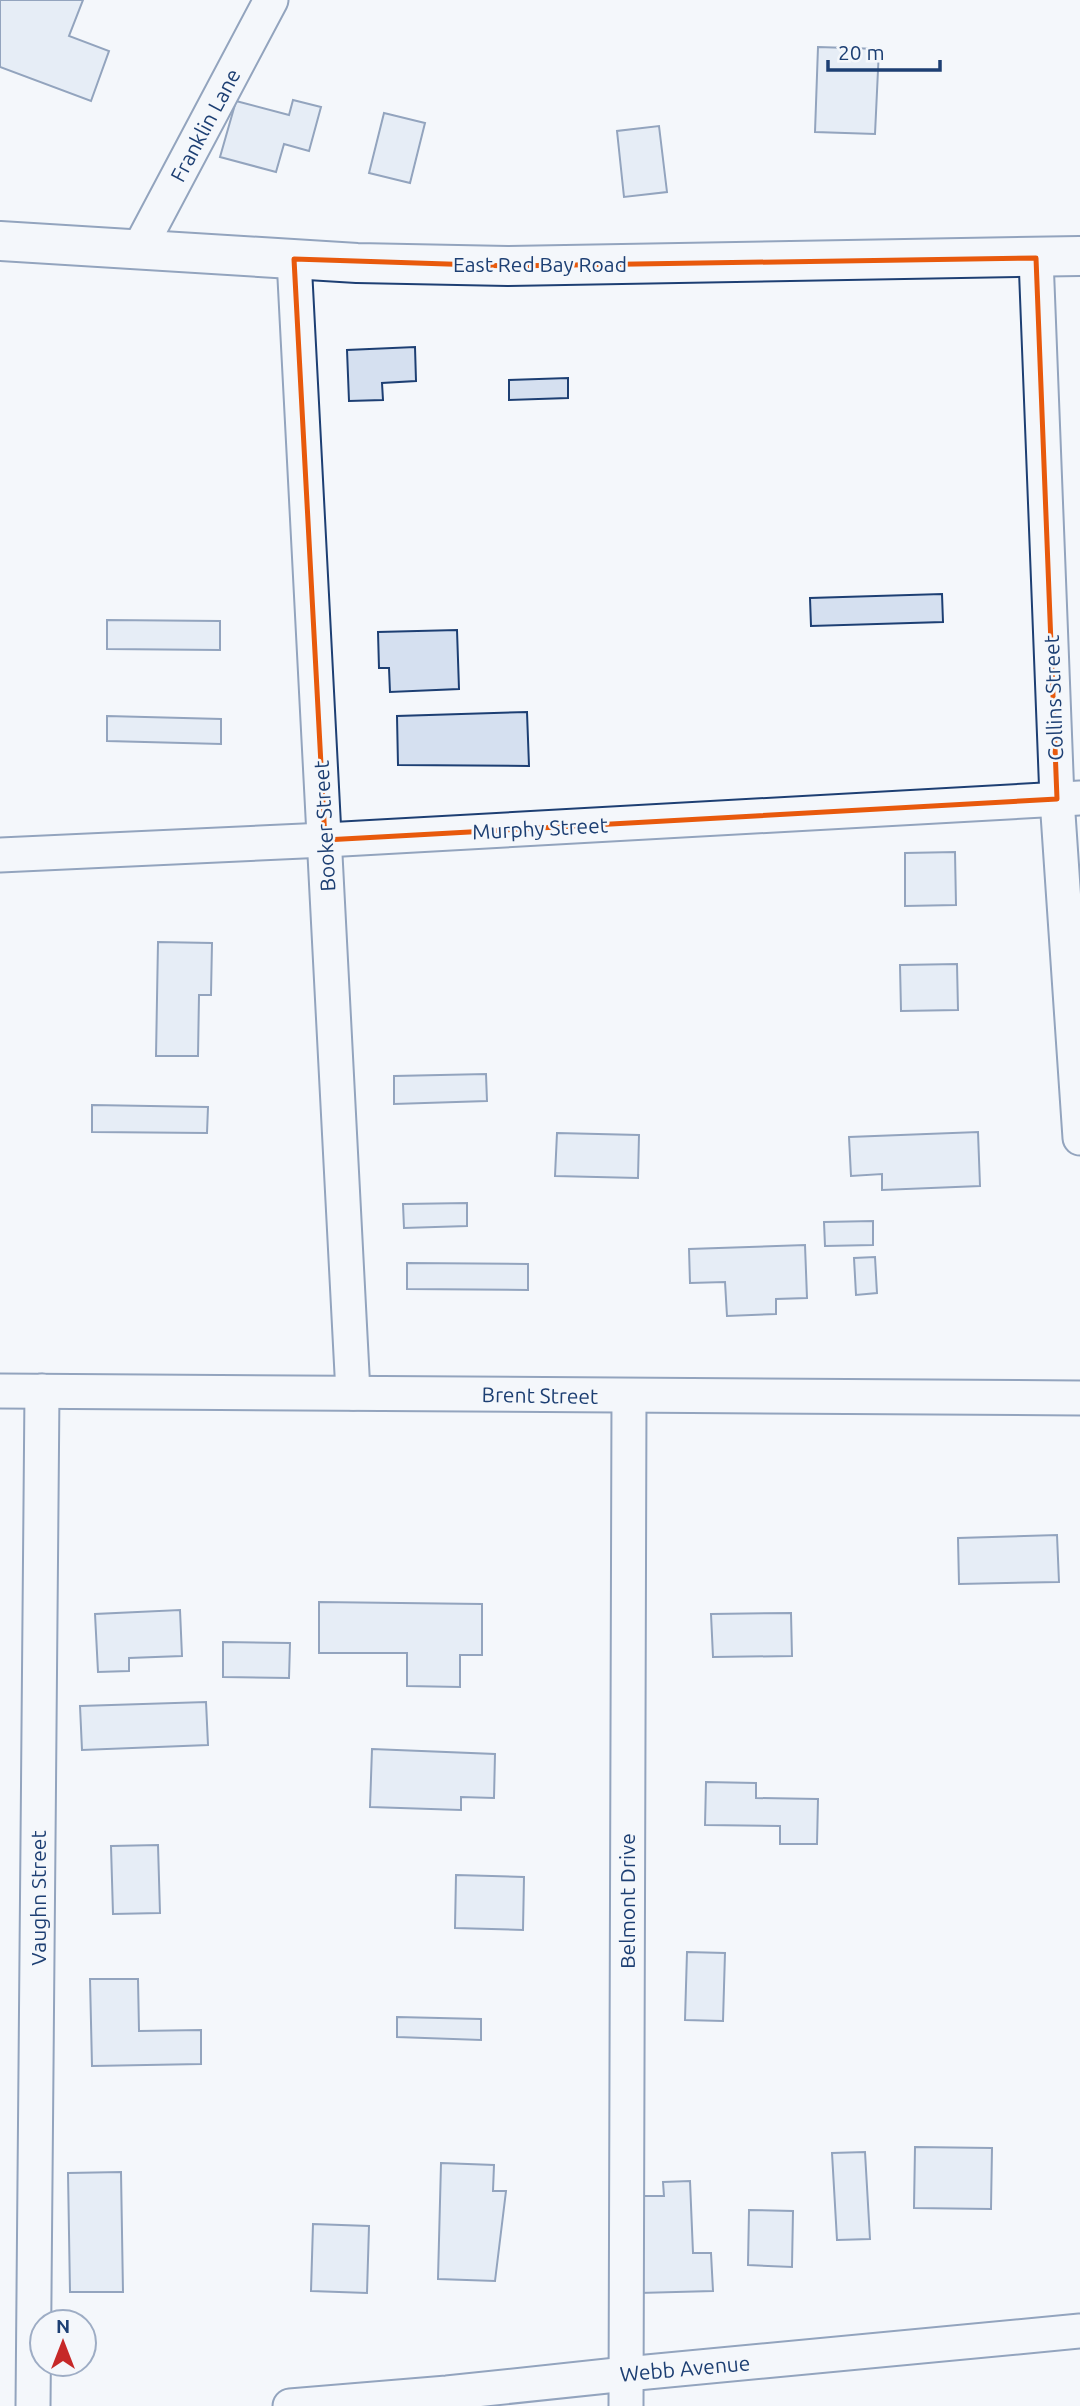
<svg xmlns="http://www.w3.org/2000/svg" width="1080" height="2406" font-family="Ubuntu,sans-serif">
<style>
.building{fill:#d5e0f0;stroke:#1d3f73;stroke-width:2}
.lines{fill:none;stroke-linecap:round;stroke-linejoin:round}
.minor-casing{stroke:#1d3f73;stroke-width:37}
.tertiary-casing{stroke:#1d3f73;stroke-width:42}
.minor{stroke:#f4f7fb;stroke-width:33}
.tertiary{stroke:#f4f7fb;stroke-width:38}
.marked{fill:none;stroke:#e8590c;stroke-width:5;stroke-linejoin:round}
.labels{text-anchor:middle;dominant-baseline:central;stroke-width:5;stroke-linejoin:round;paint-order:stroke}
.street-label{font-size:21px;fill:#1d3f73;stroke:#f4f7fb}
</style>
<rect width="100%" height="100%" fill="#f4f7fb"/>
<g class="building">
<polygon points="0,0 83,0 69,36 109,51 91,101 0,67"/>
<polygon points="818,47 879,49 875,134 815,132"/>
<polygon points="293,100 321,107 309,151 284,144 276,172 220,157 236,101 289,115"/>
<polygon points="384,113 425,123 410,183 369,173"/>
<polygon points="659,126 667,192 624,197 617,131"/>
<polygon points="415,347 416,381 382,383 383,400 349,401 347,350"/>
<polygon points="568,378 568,398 509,400 509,380"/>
<polygon points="942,594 943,622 811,626 810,598"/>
<polygon points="107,620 220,621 220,650 107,649"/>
<polygon points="457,630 459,689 390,692 389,668 379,668 378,632"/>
<polygon points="527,712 529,766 398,765 397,716"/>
<polygon points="107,716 221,719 221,744 107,741"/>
<polygon points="955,852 956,905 905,906 905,853"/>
<polygon points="158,942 212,943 211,995 199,995 198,1056 156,1056"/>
<polygon points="957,964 958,1010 901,1011 900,965"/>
<polygon points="486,1074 487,1101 394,1104 394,1076"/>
<polygon points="92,1105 208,1107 207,1133 92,1132"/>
<polygon points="978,1132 980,1186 882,1190 882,1174 851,1176 849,1137"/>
<polygon points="557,1133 639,1135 638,1178 555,1176"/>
<polygon points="467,1203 467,1226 404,1228 403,1204"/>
<polygon points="873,1221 873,1245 825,1246 824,1222"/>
<polygon points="805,1245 807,1298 776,1299 776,1314 727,1316 725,1282 690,1283 689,1249"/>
<polygon points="875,1257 877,1293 856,1295 854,1258"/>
<polygon points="407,1263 528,1264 528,1290 407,1289"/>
<polygon points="1057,1535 1059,1582 959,1584 958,1538"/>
<polygon points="319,1602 482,1604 482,1655 460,1655 460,1687 407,1686 407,1653 319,1653"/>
<polygon points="180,1610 182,1656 129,1658 129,1671 98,1672 95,1614"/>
<polygon points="791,1613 792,1656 713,1657 711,1614"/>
<polygon points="223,1642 290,1643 289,1678 223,1677"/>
<polygon points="206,1702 208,1745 82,1750 80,1706"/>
<polygon points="372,1749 495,1754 494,1798 461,1797 461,1810 370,1807"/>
<polygon points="706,1782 756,1783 756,1798 818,1799 817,1844 780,1844 780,1826 705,1825"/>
<polygon points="158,1845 160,1913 113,1914 111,1846"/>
<polygon points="456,1875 524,1877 523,1930 455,1928"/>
<polygon points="687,1952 725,1953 723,2021 685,2020"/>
<polygon points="90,1979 138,1979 139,2031 201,2030 201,2064 92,2066"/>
<polygon points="397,2017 481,2019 481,2040 397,2037"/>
<polygon points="915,2147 992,2148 991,2209 914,2208"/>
<polygon points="865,2152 870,2239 837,2240 832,2153"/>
<polygon points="441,2163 494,2165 493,2191 506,2191 495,2281 438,2279"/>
<polygon points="121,2172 123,2292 70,2292 68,2173"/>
<polygon points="690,2181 693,2253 711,2253 713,2291 639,2293 636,2196 664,2196 663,2182"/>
<polygon points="749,2210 793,2211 792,2267 748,2265"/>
<polygon points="313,2224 369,2226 367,2293 311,2291"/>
</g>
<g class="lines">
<g class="minor-casing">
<g id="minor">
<polyline points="138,251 271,0"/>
<polyline points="1036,258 1057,799 1080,1138"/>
<polyline points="294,259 353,1393"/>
<polyline points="0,855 325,840 1080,798"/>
<polyline points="0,1391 1080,1398"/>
<polyline points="33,2406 42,1391"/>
<polyline points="290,2406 447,2393 626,2374 1080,2331"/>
<polyline points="626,2406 629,1396"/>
</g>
</g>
<g class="tertiary-casing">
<polyline id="tertiary" points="0,241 357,263 508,266 1080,256"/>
</g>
<use href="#minor" class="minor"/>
<use href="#tertiary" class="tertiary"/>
</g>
<path d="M0 0H1080V2406H0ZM1036,258L1057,799L325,840L294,259L508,266Z" fill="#f4f7fb" fill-opacity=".55" fill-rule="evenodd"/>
<path class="marked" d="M1036,258L1057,799L325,840L294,259L508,266Z"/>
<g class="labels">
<g class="street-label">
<text transform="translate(205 125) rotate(-62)">Franklin Lane</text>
<text x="540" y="264">East Red Bay Road</text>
<text transform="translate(1053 698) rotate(-92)">Collins Street</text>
<text transform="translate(324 826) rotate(-93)">Booker Street</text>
<text transform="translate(540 828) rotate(-3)">Murphy Street</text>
<text transform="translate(540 1395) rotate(1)">Brent Street</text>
<text transform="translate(38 1898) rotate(-90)">Vaughn Street</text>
<text transform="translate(627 1901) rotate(-90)">Belmont Drive</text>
<text transform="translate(685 2368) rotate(-5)">Webb Avenue</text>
</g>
</g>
<g transform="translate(63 2343)"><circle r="33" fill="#f4f7fb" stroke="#9eadc5" stroke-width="2"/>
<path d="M0-5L12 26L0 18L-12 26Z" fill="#c62828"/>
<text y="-10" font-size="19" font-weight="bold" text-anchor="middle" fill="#1d3f73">N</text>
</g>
<path d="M828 60v10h112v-10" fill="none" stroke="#1d3f73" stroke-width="3.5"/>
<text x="838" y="60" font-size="21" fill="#1d3f73" stroke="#f4f7fb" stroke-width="5" paint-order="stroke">20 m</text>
</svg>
